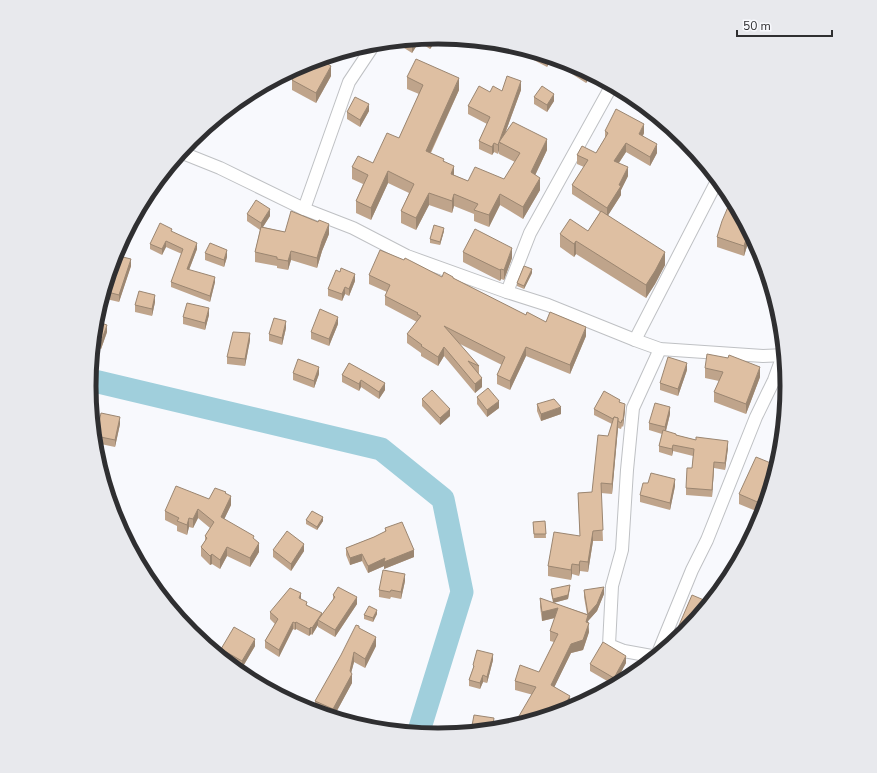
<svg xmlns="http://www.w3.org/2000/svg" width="877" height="773" font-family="'Nunito Sans',sans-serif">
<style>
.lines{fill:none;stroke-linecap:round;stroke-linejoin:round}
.river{stroke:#a0cfdc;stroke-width:23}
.minor-casing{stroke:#bfc1c4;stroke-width:14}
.minor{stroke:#fff;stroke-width:12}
.wall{fill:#bfa48b}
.shaded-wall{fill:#9b8671}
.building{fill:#debfa2;stroke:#9b8671}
.rim{fill:none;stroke:#2f2f31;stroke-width:5}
</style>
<rect width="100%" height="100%" fill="#f8f9fd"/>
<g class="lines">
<polyline class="river" points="90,380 381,449 443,499 462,592 418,734"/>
<g class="minor-casing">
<g id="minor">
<polyline points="182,151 185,154 220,168 304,209 353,228 407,256 507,292 548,305 635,340 660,349 763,356 785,355"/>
<polyline points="304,209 349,82 375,43"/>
<polyline points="507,292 530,233 612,85"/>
<polyline points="635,340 718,179"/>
<polyline points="657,657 624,651 609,645 612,586 622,550 627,470 633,408 660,349"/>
<polyline points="656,658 692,570 707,540 756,417 774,380 783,355"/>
</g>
</g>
<use href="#minor" class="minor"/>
</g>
<g class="wall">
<polygon points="439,37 430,49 419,42 412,53 393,41"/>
<polygon points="505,44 572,64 592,74 586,83 550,60 547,67 526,56 526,55"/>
<polygon points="331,76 316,103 292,90 292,80"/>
<polygon points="407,77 459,90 431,153 444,161 454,175 468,181 504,179 515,162 499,154 499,150 498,154 494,152 492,155 479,149 479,141 487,124 468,114 468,106 490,92 521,90 505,134 547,150 535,175 540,190 523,219 500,205 489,227 474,221 474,214 454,206 452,213 429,205 416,230 401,223 401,211 409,193 388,183 371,220 356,213 356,201 363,184 352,179 352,167 373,163 399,138 419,94 407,89"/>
<polygon points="534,97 554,101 547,112 534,104"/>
<polygon points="369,111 360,127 347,119 347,112"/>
<polygon points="605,131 644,133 643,136 657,153 650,166 626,152 619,163 628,176 621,190 621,195 608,215 665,265 655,284 646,298 576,254 574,257 560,247 560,234 588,231 600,212 572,194 572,185 584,167 577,164 577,155 596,153 605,138"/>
<polygon points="685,139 686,140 695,151 685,140"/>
<polygon points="733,200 754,238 752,244 748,243 744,256 717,247 717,237 732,208"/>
<polygon points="142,203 142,210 132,236 129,235 123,257 131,266 119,302 102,298 116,253"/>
<polygon points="247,214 270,216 263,227 285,232 329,234 322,251 317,268 291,260 288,270 277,268 277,266 255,262 255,252 260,230 247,221"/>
<polygon points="444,231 440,245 430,243 430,239"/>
<polygon points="172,232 197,249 189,270 215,282 210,302 171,287 171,282 182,254 166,247 162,255 150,249 150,244"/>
<polygon points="463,252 512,258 504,280 501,279 500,281 463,262"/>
<polygon points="205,253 227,257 224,267 205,260"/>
<polygon points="404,260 442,277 453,278 526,315 586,336 570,374 526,356 510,390 497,384 497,375 502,365 458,343 479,366 479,375 482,387 475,393 444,356 438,366 421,356 421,353 407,343 407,334 417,322 385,305 385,296 387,292 369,284 369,275"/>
<polygon points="532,273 524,289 517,286 517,283"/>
<polygon points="355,281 349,296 345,294 342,301 328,296 328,289"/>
<polygon points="155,302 152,316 135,312 135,305"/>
<polygon points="209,315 205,330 183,324 183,317"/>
<polygon points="95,321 107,332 101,349 93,346"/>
<polygon points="338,324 329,346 311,339 311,332"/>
<polygon points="286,328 282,345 269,341 269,334"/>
<polygon points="250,340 245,366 227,364 227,357"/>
<polygon points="349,363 385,390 379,399 361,387 359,391 342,382 342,375"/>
<polygon points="705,368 760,377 746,414 714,402 714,392 719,381 705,378"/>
<polygon points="687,370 678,396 660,390 660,383"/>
<polygon points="293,373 319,374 314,388 293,380"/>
<polygon points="477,397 499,408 487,417 477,404"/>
<polygon points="422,399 450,416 440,425 422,406"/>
<polygon points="620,402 625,410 623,427 622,426 621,429 618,428 612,494 601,493 603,541 593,541 588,572 580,571 579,576 572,574 571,580 548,576 548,566 580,536 578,493 592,492 612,424 594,415 594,409"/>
<polygon points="537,404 561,414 541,421 537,411"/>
<polygon points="670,414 666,431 676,435 728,448 725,470 714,468 712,497 686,495 686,488 692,468 693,456 673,451 672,456 659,452 659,446 662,434 649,430 649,423"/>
<polygon points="120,424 115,447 96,443 96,436"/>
<polygon points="778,466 766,506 763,511 761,520 755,533 761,513 739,504 739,494"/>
<polygon points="675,486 670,510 640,502 640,495"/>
<polygon points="226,494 231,505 224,519 254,540 259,552 250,567 227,556 220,569 212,564 210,565 201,556 201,547 205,541 205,536 210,528 198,518 193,528 189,527 187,535 177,531 177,526 165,520 165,511"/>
<polygon points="306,520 323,521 317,530 306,524"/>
<polygon points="545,521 546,538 534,538 533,522"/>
<polygon points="385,528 414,557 384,569 384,566 368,573 362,561 350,565 346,555 346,548 374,537 385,532"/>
<polygon points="273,550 304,551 291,571 273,557"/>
<polygon points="405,581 401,599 391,597 390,599 379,597 379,590"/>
<polygon points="551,589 570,589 568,599 553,603 587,614 584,597 584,590 604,594 597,611 588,621 589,632 583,650 571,653 554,687 570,705 515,690 515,681 539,672 554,642 550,641 550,631 555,618 542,621 540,607 540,598 553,603 551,593"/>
<polygon points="333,595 357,604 335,637 318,627 318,625 312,635 311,634 309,636 296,629 295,630 293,629 279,657 265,648 265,641 275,624 270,619 270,612 301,599 307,605 322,615 333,600"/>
<polygon points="377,614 373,622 364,619 364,615"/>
<polygon points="359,628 376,646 365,668 354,662 351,673 352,683 333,718 330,717 315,710 315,701"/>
<polygon points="685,634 674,643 674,637"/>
<polygon points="255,646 242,668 221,656 221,649"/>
<polygon points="493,660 487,683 483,682 480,689 469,686 469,680 473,668 473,665"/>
<polygon points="626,663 614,685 590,671 590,664"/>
</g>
<g class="shaded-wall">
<polygon points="439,37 430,49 430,40 432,38"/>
<polygon points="415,39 419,39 419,42 412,53 412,44"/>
<polygon points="547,56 550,57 550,60 547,67"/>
<polygon points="331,66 331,76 316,103 316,93"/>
<polygon points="588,72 592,74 586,83 586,74"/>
<polygon points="459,78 459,90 426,162 426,151"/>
<polygon points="521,81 521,90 501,144 499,142 499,150 498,154 498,145"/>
<polygon points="554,94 554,101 547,112 547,105"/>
<polygon points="369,104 369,111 360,127 360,120"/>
<polygon points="644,124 644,133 639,143 639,134"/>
<polygon points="547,139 547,150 531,184 531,172"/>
<polygon points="494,143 494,152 492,155 492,147"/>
<polygon points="626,143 626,152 614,170 614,161"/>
<polygon points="657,144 657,153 650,166 650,157"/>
<polygon points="454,166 454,177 451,174"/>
<polygon points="628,167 628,176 621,190 621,195 607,217 607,208"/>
<polygon points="388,171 388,183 371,220 371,208"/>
<polygon points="540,178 540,190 523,219 523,207"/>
<polygon points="429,193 429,205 416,230 416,218"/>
<polygon points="454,194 454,206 452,213 452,201"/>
<polygon points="500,194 500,205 489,227 489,215"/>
<polygon points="142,203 142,210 132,236 132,229"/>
<polygon points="270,209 270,216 261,230 261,223"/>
<polygon points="329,224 329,234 322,251 317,268 317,258 322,241"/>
<polygon points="444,228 444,231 440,245 440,242"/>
<polygon points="129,229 129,235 123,258 123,251"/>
<polygon points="748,233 748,243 744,256 744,246"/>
<polygon points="752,235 754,238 752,244"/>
<polygon points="166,241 166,247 162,255 162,249"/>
<polygon points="576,241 576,254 574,257 574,244"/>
<polygon points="197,243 197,249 187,275 187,269"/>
<polygon points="512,248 512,258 504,280 504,270"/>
<polygon points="227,250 227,257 224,267 224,260"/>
<polygon points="291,251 291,260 288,270 288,261"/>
<polygon points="665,252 665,265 655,284 646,298 646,285"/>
<polygon points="131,259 131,266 119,302 119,295"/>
<polygon points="501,269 501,279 500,281 500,270"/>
<polygon points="532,269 532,273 524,289 524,286"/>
<polygon points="355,274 355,281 349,296 349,289"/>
<polygon points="215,277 215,282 210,302 210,296"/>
<polygon points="345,287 345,294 342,301 342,294"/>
<polygon points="155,295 155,302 152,316 152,309"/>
<polygon points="209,308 209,315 205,330 205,323"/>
<polygon points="338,317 338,324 329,346 329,339"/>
<polygon points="286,321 286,328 282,345 282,338"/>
<polygon points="107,325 107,332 101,349 101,342"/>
<polygon points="586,327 586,336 570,374 570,365"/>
<polygon points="250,333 250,340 245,366 245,359"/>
<polygon points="444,347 444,356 438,366 438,357"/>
<polygon points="526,347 526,356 510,390 510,381"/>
<polygon points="687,363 687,370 678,396 678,389"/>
<polygon points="319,367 319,374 314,388 314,381"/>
<polygon points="760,367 760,377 746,414 746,404"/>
<polygon points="482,378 482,387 475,393 475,384"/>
<polygon points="361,380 361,387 359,391 359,384"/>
<polygon points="385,383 385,390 379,399 379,392"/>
<polygon points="499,401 499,408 487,417 487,410"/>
<polygon points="625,404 625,410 623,427 623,420"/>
<polygon points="561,407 561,414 541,421 541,414"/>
<polygon points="670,407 670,414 665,434 665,427"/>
<polygon points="450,409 450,416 440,425 440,418"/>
<polygon points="120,417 120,424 115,447 115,440"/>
<polygon points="618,418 618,428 612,494 612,484"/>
<polygon points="728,441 728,448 725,470 725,463"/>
<polygon points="673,445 673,451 672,456 672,449"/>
<polygon points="714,462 714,468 712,497 712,490"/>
<polygon points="675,479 675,486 670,510 670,503"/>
<polygon points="772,482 772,484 766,506 762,514 762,504"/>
<polygon points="231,496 231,505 221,526 221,517"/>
<polygon points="198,509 198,518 193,528 193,519"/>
<polygon points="323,517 323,521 317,530 317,527"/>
<polygon points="189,518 189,527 187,535 187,525"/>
<polygon points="593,531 593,541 588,572 588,562"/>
<polygon points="259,543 259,552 250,567 250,558"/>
<polygon points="304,544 304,551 291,571 291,564"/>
<polygon points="227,547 227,556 220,569 220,560"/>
<polygon points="414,550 414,557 384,569 384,566 368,573 368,566 385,558"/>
<polygon points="212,554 212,564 210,565 210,556"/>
<polygon points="362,554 362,561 350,565 350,558"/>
<polygon points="580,561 580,571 579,576 579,565"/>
<polygon points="572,564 572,574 571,580 571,570"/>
<polygon points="405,574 405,581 401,599 401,592"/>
<polygon points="570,585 568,599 553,603 553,599"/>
<polygon points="604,587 604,594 597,611 588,621 589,632 583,650 571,653 551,694 551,685 571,644"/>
<polygon points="301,593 301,600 299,598"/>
<polygon points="357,597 357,604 335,637 335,630"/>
<polygon points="558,608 558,617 542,621 542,612"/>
<polygon points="377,610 377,614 373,622 373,618"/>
<polygon points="322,613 322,620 318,620 318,625 312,635 312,628"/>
<polygon points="293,622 293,629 279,657 279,650"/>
<polygon points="296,622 296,629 295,630 295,623"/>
<polygon points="311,627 311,634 309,636 309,629"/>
<polygon points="376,637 376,646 365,668 365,659"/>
<polygon points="255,639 255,646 242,668 242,661"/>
<polygon points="354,652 354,662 350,677 352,674 352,683 333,718 333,709 350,671"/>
<polygon points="493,654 493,660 487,683 487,677"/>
<polygon points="626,656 626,663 614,685 614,678"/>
<polygon points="483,675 483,682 480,689 480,683"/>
<polygon points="570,696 570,705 567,711 560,713"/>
<polygon points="494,718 494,725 493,731 492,731"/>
</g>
<g class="building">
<polygon points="427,38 432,38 430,40"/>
<polygon points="415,39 412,44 406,40"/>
<polygon points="538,53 547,56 547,57"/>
<polygon points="319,59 331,66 316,93 292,80 299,67 305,64"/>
<polygon points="416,59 459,78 426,151 444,159 443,161 454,166 451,174 468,181 475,167 504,179 520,153 499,142 513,122 547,139 531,172 540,178 523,207 500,194 489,215 474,210 478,204 454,194 452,201 429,193 416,218 401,211 414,184 388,171 371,208 356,201 368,175 352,167 358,156 373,163 387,133 399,138 423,85 407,77"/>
<polygon points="566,62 572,64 588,72 586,74"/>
<polygon points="507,76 521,81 498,145 494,143 492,147 479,141 490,117 468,106 479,86 490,92 493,86 502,91"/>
<polygon points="542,86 554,94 547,105 534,97"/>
<polygon points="355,97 369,104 360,120 347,112"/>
<polygon points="616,109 644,124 639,134 657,144 650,157 626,143 614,161 628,167 619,185 621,186 607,208 572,185 588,160 577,155 582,146 596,153 608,133 605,131"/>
<polygon points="256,200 270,209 261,223 247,214"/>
<polygon points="733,200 751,234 748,233 744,246 717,237 722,221 728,207 732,208"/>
<polygon points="141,205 132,229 129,228"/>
<polygon points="291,211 318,222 319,220 329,224 322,241 317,258 291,251 288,261 277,259 277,257 255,252 261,227 285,232"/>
<polygon points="601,211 665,252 655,271 646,285 576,241 574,244 560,234 570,219 588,231"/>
<polygon points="160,223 172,229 171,231 197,243 187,269 215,277 210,296 171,282 183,249 166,241 162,249 150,244"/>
<polygon points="434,225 444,228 440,242 430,239"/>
<polygon points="128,229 123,251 117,250"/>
<polygon points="475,229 512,248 504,270 501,269 500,270 463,252"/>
<polygon points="210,243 227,250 224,260 205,253"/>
<polygon points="380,250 404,260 405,258 442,277 444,272 453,277 453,278 526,315 527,312 546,322 550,312 586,327 570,365 526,347 510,381 497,375 505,357 444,326 479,366 468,361 482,378 475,384 444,347 438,357 421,346 422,345 407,334 421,316 417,314 418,313 385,296 390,285 369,275"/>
<polygon points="115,255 131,259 119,295 104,291"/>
<polygon points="524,266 532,269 524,286 517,283"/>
<polygon points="341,268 355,274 349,289 345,287 342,294 328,289 336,270 340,272"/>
<polygon points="139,291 155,295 152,309 135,305"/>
<polygon points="187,303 209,308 205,323 183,317"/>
<polygon points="320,309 338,317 329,339 311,332"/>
<polygon points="274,318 286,321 282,338 269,334"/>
<polygon points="95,321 107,325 101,342 94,339"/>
<polygon points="233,332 250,333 245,359 227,357"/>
<polygon points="707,354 728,358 729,355 760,367 746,404 714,392 723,372 705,368"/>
<polygon points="668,357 687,363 678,389 660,383"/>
<polygon points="298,359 319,367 314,381 293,373"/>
<polygon points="349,363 385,383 379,392 361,380 359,384 342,375"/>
<polygon points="488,388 499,401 487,410 477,397"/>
<polygon points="432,390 450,409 440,418 422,399"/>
<polygon points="604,391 620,400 619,402 625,404 623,420 622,420 621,423 618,421 618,418 614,417 613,419 594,409"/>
<polygon points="554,399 561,407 541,414 537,404"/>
<polygon points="655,403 670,407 665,427 649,423"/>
<polygon points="101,413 120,417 115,440 96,436"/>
<polygon points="614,417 618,418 612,484 601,483 603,530 593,531 588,562 580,561 579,565 572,564 571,570 548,566 554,532 580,536 578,493 592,492 598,435 608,436"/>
<polygon points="663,430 676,434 676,435 696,440 696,437 728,441 725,463 714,462 712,490 686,488 687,468 692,468 694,449 673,445 672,449 659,446"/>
<polygon points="756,457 778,466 773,482 772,482 762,504 739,494"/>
<polygon points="651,473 675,479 670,503 640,495 643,483 648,483"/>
<polygon points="176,486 209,499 215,488 226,492 225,493 231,496 221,517 254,536 253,538 259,543 250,558 227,547 220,560 212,554 210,556 201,547 207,538 205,536 214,522 198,509 193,519 189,518 187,525 177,521 179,518 165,511"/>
<polygon points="312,511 323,517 317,527 306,520"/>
<polygon points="762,511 764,512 761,520 755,533"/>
<polygon points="545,521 546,534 534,534 533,522"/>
<polygon points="402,522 414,550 384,562 385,558 368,566 362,554 350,558 346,548 374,537 386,531 385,528"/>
<polygon points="287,531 304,544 291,564 273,550"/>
<polygon points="383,570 405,574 401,592 391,590 390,592 379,590"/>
<polygon points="570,585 568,595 553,599 551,589"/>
<polygon points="338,587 357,597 335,630 318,620 335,597 333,595"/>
<polygon points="604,587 597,604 588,614 584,590"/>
<polygon points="290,588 301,593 299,598 307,602 306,605 322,613 312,628 311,627 309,629 296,622 295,623 293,622 279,650 265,641 278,619 270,612"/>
<polygon points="692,595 711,603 685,634 679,639 674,637"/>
<polygon points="540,598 588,615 586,622 589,623 583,640 571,644 551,685 570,696 560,713 512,728 536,687 515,681 520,665 539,672 558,634 550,631 558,608 542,612"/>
<polygon points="369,606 377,610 373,618 364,615"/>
<polygon points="356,625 359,626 359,628 376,637 365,659 354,652 350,671 352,674 333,709 315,701 341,655"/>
<polygon points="234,627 255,639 242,661 221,649"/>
<polygon points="603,642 626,656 614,678 590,664"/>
<polygon points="477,650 493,654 487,677 483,675 480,683 469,680 474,666 473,665"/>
<polygon points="474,715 494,718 492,731 478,732 471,731"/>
</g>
<path d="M0 0H877V773H0ZM96 386a342 342 0 1 1 684 0a342 342 0 1 1-684 0Z" fill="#e8e9ed" fill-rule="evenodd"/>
<path class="rim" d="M96 386a342 342 0 1 1 684 0a342 342 0 1 1-684 0Z"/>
<path d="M737 30v6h95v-6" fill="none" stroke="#2f2f31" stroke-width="2"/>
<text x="743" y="30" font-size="12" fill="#2f2f31" stroke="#f8f9fd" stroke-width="3" paint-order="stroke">50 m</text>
</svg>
